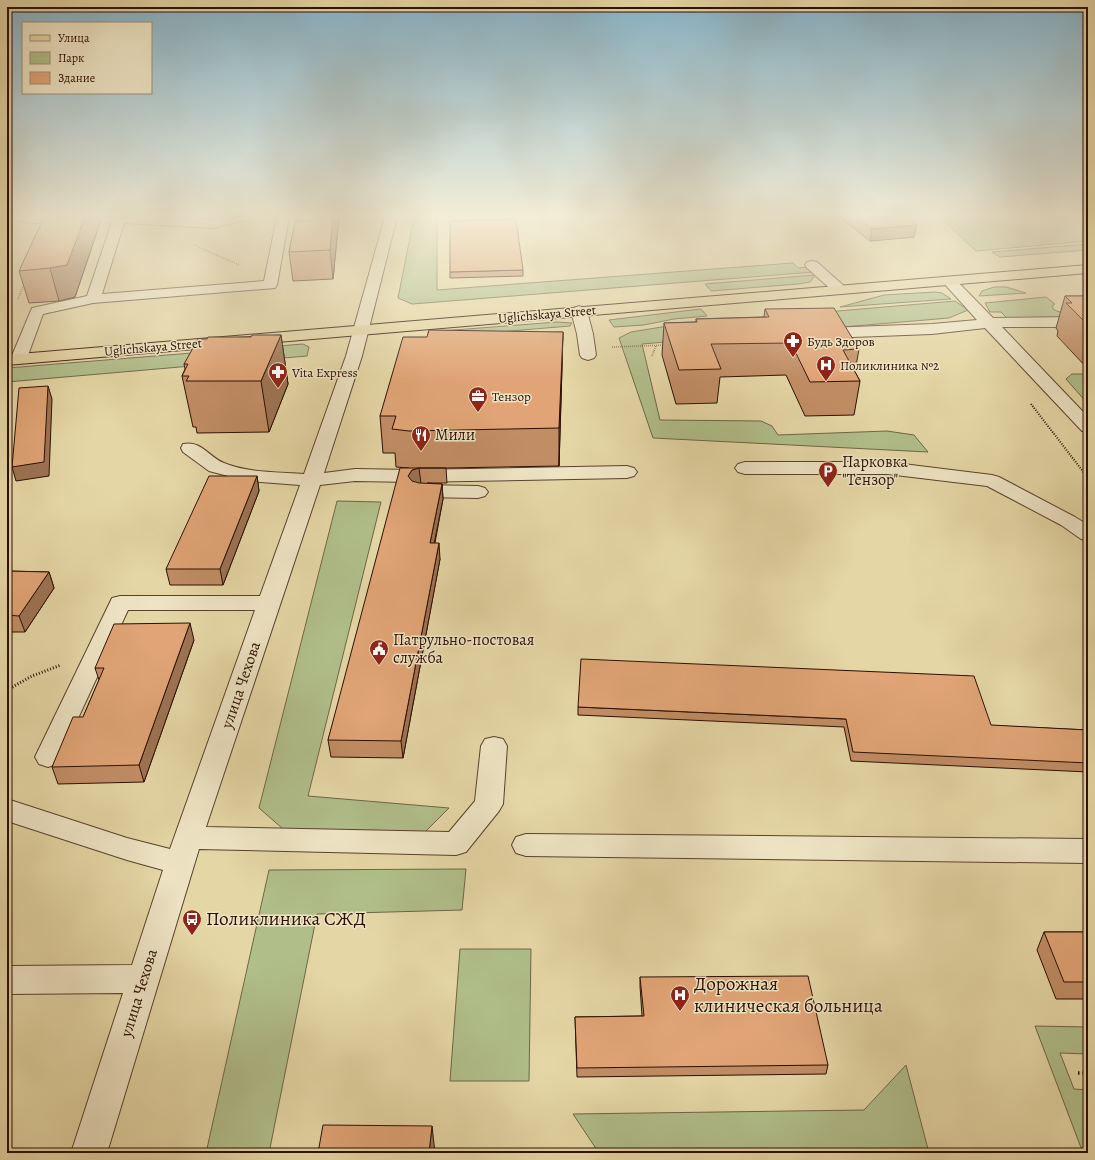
<svg xmlns="http://www.w3.org/2000/svg" width="1095" height="1160" font-family="Alegreya,serif">
<style>
.green{fill:#b0be8a;stroke:#6e6646}
.lines{fill:none;stroke-linecap:round;stroke-linejoin:round}
.minor-casing{stroke:#5a412b;stroke-width:2}
.major-casing{stroke:#2c0f02;stroke-width:2}
.path-far3{stroke:#2c0f02;stroke-width:1.5;stroke-dasharray:0.5 1.5;stroke-linecap:butt}
.path-far2{stroke:#2c0f02;stroke-width:2;stroke-dasharray:1 1.5;stroke-linecap:butt}
.path-far1{stroke:#2c0f02;stroke-width:3;stroke-dasharray:1 2;stroke-linecap:butt}
.path{stroke:#2c0f02;stroke-width:3.5;stroke-dasharray:1.5 3;stroke-linecap:butt}
.minor{fill:#eee4c4;fill-rule:evenodd}
.major{fill:#e5d6a5;fill-rule:evenodd}
.wall{fill:#c18d65;stroke:#2c0f02}
.shaded-wall{fill:#9d7353;stroke:#2c0f02}
.building{fill:#e0a476;stroke:#2c0f02}
.labels{text-anchor:middle;dominant-baseline:central;stroke-width:3;stroke-linejoin:round;paint-order:stroke}
.far-street-label{font-size:13px;fill:#2c0f02;stroke:#eee4c4}
.far-poi-label{font-size:13px;fill:#2c0f02;stroke:#eee4c4;text-anchor:start}
.poi-label{font-size:16px;fill:#2c0f02;stroke:#eee4c4;text-anchor:start}
.street-label{font-size:16px;fill:#2c0f02;stroke:#eee4c4}
.near-poi-label{font-size:19px;fill:#2c0f02;stroke:#eee4c4;text-anchor:start}
</style>
<rect width="100%" height="100%" fill="#e5d6a5"/>
<filter id="stains"><feTurbulence type="fractalNoise" baseFrequency=".005" numOctaves="4"/><feColorMatrix values="0 0 0 0 .2 0 0 0 0 .09 0 0 0 0 .02 0 0 0 .5 -.17"/></filter>
<radialGradient id="worn" r=".72"><stop offset=".6" stop-color="#630" stop-opacity="0"/><stop offset="1" stop-color="#630" stop-opacity=".3"/></radialGradient>
<g class="green">
<polygon points="414,217 437,217 437,290 793,263 798,268 809,267 814,272 412,304 398,298"/>
<polygon points="940,217 1088,217 1088,241 976,251"/>
<polygon points="1088,244 1088,250 1000,257 992,252"/>
<polygon points="815,275 810,282 798,284 711,291 705,284"/>
<polygon points="994,287 1006,287 1026,293 979,296 982,291"/>
<polygon points="935,292 942,293 951,299 840,307 884,295"/>
<polygon points="1046,297 1055,304 1052,306 1054,310 1060,312 1063,315 1057,317 1007,318 1001,312 990,312 985,303"/>
<polygon points="955,301 968,310 949,318 642,344 660,420 761,421 772,426 778,435 887,431 914,435 928,452 653,438 619,338 631,332 674,325"/>
<polygon points="701,309 707,316 674,319 644,325 614,327 609,320"/>
<polygon points="557,322 572,323 570,326 428,338 428,332"/>
<polygon points="303,344 309,347 307,356 7,382 7,368"/>
<polygon points="1072,374 1088,374 1088,404 1066,379"/>
<polygon points="337,501 381,502 308,796 449,808 421,836 290,835 259,808"/>
<polygon points="466,869 462,910 317,914 269,1153 206,1153 269,870"/>
<polygon points="460,949 531,949 529,1081 450,1081"/>
<polygon points="1035,1026 1088,1027 1088,1054 1060,1053 1074,1089 1088,1090 1088,1153 1083,1153"/>
<polygon points="906,1065 929,1153 599,1153 573,1114 864,1110"/>
</g>
<g class="lines">
<g class="minor-casing">
<g id="minor">
<polygon points="14,217 74,217 72,220 68,221 33,223 16,220"/>
<polygon points="84,217 155,217 212,220 226,217 248,217 246,220 212,228 124,223 102,294 264,281 277,217 289,217 277,285 275,288 93,303 43,314 27,358 25,361 19,363 13,361 11,358 32,308 87,296 112,222 86,220"/>
<path d="M385,217H397L362,356L324,473L355,469L412,470L627,466L634,468L637,472L634,476L627,478L412,482L355,481L320,485L206,827L449,832L475,801L481,746L485,739L494,737L503,739L507,746L503,804L499,811L466,852L456,855L199,849L107,1153H71L123,993L7,994V966L132,965L163,870L127,860L7,821V799L127,838L170,849L255,610H128L57,764L48,767L39,764L35,757L112,598L120,596H260L300,485L247,481L209,471L183,452L181,448L183,444C201,440 209,457 224,463C248,473 278,472 304,474L346,356Z"/>
<polygon points="812,261 817,262 844,286 846,289 844,292 839,293 834,292 807,268 805,265 807,262"/>
<polygon points="949,277 954,278 993,318 1078,317 1083,319 1086,322 1083,325 1078,327 1002,327 1088,417 1088,432 1082,431 985,328 932,334 826,338 820,336 818,333 820,330 826,328 932,324 977,320 942,281 944,278"/>
<polygon points="579,306 584,308 587,311 593,334 596,355 594,358 588,360 582,358 580,355 577,334 571,311 574,308"/>
<polygon points="745,462 887,462 992,475 999,477 1075,517 1088,525 1088,541 1081,539 1061,525 987,486 887,474 745,474 738,472 735,468 738,464"/>
<polygon points="421,485 478,486 485,488 488,492 485,496 478,498 421,497 414,495 411,491 414,487"/>
<polygon points="526,834 1088,839 1088,863 526,856 516,853 512,845 516,837"/>
</g>
</g>
<g class="major-casing">
<polygon id="major" points="1088,265 1088,273 7,365 7,355"/>
</g>
<g class="path-far3">
<polyline points="194,245 239,265"/>
<polyline points="18,299 25,282"/>
<polyline points="612,347 665,345"/>
<polyline points="652,356 656,346"/>
</g>
<polyline class="path-far2" points="1031,404 1088,478"/>
<polyline class="path-far1" points="7,690 32,676 61,665"/>
<polyline class="path" points="1078,1073 1088,1073"/>
<use href="#minor" class="minor"/>
<use href="#major" class="major"/>
</g>
<g class="wall">
<polygon points="296,217 339,217 333,279 293,281 289,252 296,222"/>
<polygon points="840,217 905,217 914,237 870,241"/>
<polygon points="100,223 75,297 59,301 29,303 19,271"/>
<polygon points="523,270 523,276 450,278 450,272"/>
<polygon points="1065,296 1088,296 1088,369 1057,336 1058,331 1056,328"/>
<polygon points="765,309 859,349 855,372 860,381 854,415 805,416 786,375 720,377 717,403 676,404 662,355 664,323 696,322 696,319 764,317"/>
<polygon points="563,332 562,367 559,466 446,468 447,483 427,483 442,484 443,499 435,543 440,559 403,758 331,757 328,740 409,468 396,467 395,453 383,453 380,416 427,337"/>
<polygon points="281,335 288,384 269,432 197,433 196,427 193,427 182,376 185,369 184,364 207,339"/>
<polygon points="257,476 259,491 223,585 170,585 166,569"/>
<polygon points="7,571 49,572 54,588 25,632 7,632"/>
<polygon points="194,640 144,782 58,784 52,767 83,717 99,680 95,668"/>
<polygon points="578,707 1088,730 1088,772 851,761 844,727 578,715"/>
<polygon points="1044,932 1088,932 1088,999 1056,999 1037,950"/>
<polygon points="640,977 828,1065 826,1074 577,1077 575,1017 642,1016 640,986"/>
</g>
<g class="shaded-wall">
<polygon points="85,217 99,217 100,223 75,297 59,301 50,268"/>
<polygon points="333,217 339,217 333,279 330,250"/>
<polygon points="917,225 914,237 870,241 872,229"/>
<polygon points="563,332 562,367 559,466 559,428"/>
<polygon points="281,335 288,384 269,432 261,381"/>
<polygon points="48,386 52,399 49,476 16,481 12,467"/>
<polygon points="419,468 421,484 414,486 408,476 412,470"/>
<polygon points="257,476 259,491 223,585 220,569"/>
<polygon points="442,484 443,499 431,559 430,543"/>
<polygon points="439,543 440,559 403,758 401,741"/>
<polygon points="49,572 54,588 25,632 19,616"/>
<polygon points="190,623 194,640 144,782 139,765"/>
<polygon points="432,1126 435,1153 429,1153"/>
</g>
<g class="building">
<polygon points="44,217 85,217 67,265 50,268 19,271"/>
<polygon points="296,217 333,217 330,250 289,252 295,222 309,221 295,218"/>
<polygon points="857,217 905,217 917,225 872,229"/>
<polygon points="516,219 523,270 450,272 450,221"/>
<polygon points="1065,296 1088,296 1088,325 1066,303 1072,303"/>
<polygon points="834,308 859,349 843,350 860,381 810,382 791,343 711,344 721,369 679,370 664,323 697,322 696,319 769,317 765,309"/>
<polygon points="429,330 563,332 559,428 409,431 392,429 396,416 380,416 403,337 427,337"/>
<polygon points="252,335 281,335 261,381 186,381 189,376 182,376 188,364 184,364 198,339 207,339 208,337 251,337"/>
<polygon points="48,386 44,462 12,467 19,388"/>
<polygon points="400,468 446,468 419,468 412,470 408,476 412,481 419,483 442,484 430,543 439,543 401,741 328,740"/>
<polygon points="209,476 257,476 220,569 166,569"/>
<polygon points="7,571 49,572 19,616 7,615"/>
<polygon points="190,623 139,765 52,767 73,717 83,717 104,668 95,668 114,624"/>
<polygon points="581,659 974,676 991,725 1088,730 1088,763 853,752 846,719 578,707"/>
<polygon points="1044,932 1088,932 1088,982 1064,982"/>
<polygon points="808,976 828,1065 577,1068 575,1017 644,1016 640,977"/>
<polygon points="323,1125 432,1126 429,1153 318,1153"/>
</g>
<linearGradient id="sky" x2="0" y2="1"><stop stop-color="#87b6cc"/><stop offset="0.57" stop-color="#f3edd6"/><stop offset="1" stop-color="#f3edd6" stop-opacity="0"/></linearGradient>
<rect width="1095" height="379" fill="url(#sky)"/>
<defs>
<g id="pharmacy-pin" transform="scale(1)"><path d="M0 17L-7.5 6A9.5 9.5 0 1 1 7.5 6Z" fill="#8f2418" stroke="#eee4c4"/><path d="M-2-6h4v4h4v4h-4v4h-4v-4h-4v-4h4Z" fill="#fff"/></g>
<g id="hospital-pin" transform="scale(1)"><path d="M0 17L-7.5 6A9.5 9.5 0 1 1 7.5 6Z" fill="#8f2418" stroke="#eee4c4"/><path d="M-5-5h3v3.5h4V-5h3V5h-3V1.5h-4V5h-3Z" fill="#fff"/></g>
<g id="office-pin" transform="scale(1)"><path d="M0 17L-7.5 6A9.5 9.5 0 1 1 7.5 6Z" fill="#8f2418" stroke="#eee4c4"/><path d="M-6-3h4V-5.5h4V-3h4V5H-6ZM-1-4.5V-3h2v-1.5ZM-6 0V1H6V0Z" fill="#fff"/></g>
<g id="restaurant-pin" transform="scale(1)"><path d="M0 17L-7.5 6A9.5 9.5 0 1 1 7.5 6Z" fill="#8f2418" stroke="#eee4c4"/><path d="M-5-6h1v4h1v-4h1v4h1v-4h1v5L-1.5 .5V6h-2V.5L-5-1ZM5-6V6H3V1.5H1.5Q1.5-4 5-6Z" fill="#fff"/></g>
<g id="parking-pin" transform="scale(1)"><path d="M0 17L-7.5 6A9.5 9.5 0 1 1 7.5 6Z" fill="#8f2418" stroke="#eee4c4"/><path d="M-3.5-5.5H1a3.5 3.5 0 0 1 0 7H-1V5.5H-3.5ZM-1-3.4V-.6H.8a1.4 1.4 0 0 0 0-2.8Z" fill="#fff"/></g>
<g id="civic-pin" transform="scale(1)"><path d="M0 17L-7.5 6A9.5 9.5 0 1 1 7.5 6Z" fill="#8f2418" stroke="#eee4c4"/><path d="M-.6-6.5H3V-4.5H.6V-3L4-1V1h2V6H-6V1h2V-1L-.6-3ZM-1.2 2.5V6h2.4V2.5Z" fill="#fff"/></g>
<g id="bus-pin" transform="scale(1)"><path d="M0 17L-7.5 6A9.5 9.5 0 1 1 7.5 6Z" fill="#8f2418" stroke="#eee4c4"/><path d="M-5-6H5V4H4V6H2V4H-2V6H-4V4H-5ZM-3.5-4V0h7V-4ZM-3.5 1.2v1.5H-2V1.2ZM2 1.2v1.5H3.5V1.2Z" fill="#fff"/></g>
</defs>
<g fill-rule="evenodd">
<use href="#pharmacy-pin" x="793" y="341"/>
<use href="#hospital-pin" x="826" y="365"/>
<use href="#pharmacy-pin" x="278" y="372"/>
<use href="#office-pin" x="478" y="396"/>
<use href="#restaurant-pin" x="421" y="435"/>
<use href="#parking-pin" x="828" y="471"/>
<use href="#civic-pin" x="379" y="649"/>
<use href="#bus-pin" x="192" y="919"/>
<use href="#hospital-pin" x="680" y="995"/>
</g>
<g class="labels">
<g class="far-street-label">
<text transform="translate(547 314) rotate(-5)">Uglichskaya Street</text>
<text transform="translate(153 347) rotate(-5)">Uglichskaya Street</text>
</g>
<g class="far-poi-label">
<text x="807" y="341">Будь Здоров</text>
<text x="840" y="365">Поликлиника №2</text>
<text x="292" y="372">Vita Express</text>
<text x="492" y="396">Тензор</text>
</g>
<g class="poi-label">
<text x="435" y="435">Мили</text>
<text x="842" y="462">Парковка<tspan x="842" dy="18">"Тензор"</tspan></text>
<text x="393" y="640">Патрульно-постовая<tspan x="393" dy="18">служба</tspan></text>
</g>
<g class="street-label">
<text transform="translate(241 685) rotate(-71)">улица Чехова</text>
<text transform="translate(139 993) rotate(-73)">улица Чехова</text>
</g>
<g class="near-poi-label">
<text x="206" y="919">Поликлиника СЖД</text>
<text x="694" y="984">Дорожная<tspan x="694" dy="22">клиническая больница</tspan></text>
</g>
</g>
<rect width="1095" height="1160" fill="none" stroke="#e5d6a5" stroke-width="24"/>
<rect x="8" y="8" width="1079" height="1144" fill="none" stroke="#2c0f02" stroke-width="2"/>
<rect x="12" y="12" width="1071" height="1136" fill="none" stroke="#2c0f02"/>
<rect x="22" y="22" width="130" height="72" fill="#eee4c4" stroke="#a08f76"/>
<rect x="30" y="35" width="20" height="6" fill="#e5d6a5" stroke="#a08f76"/>
<text x="58" y="42" font-size="12" fill="#2c0f02">Улица</text>
<rect x="30" y="52" width="20" height="12" fill="#b0be8a" stroke="#a08f76"/>
<text x="58" y="62" font-size="12" fill="#2c0f02">Парк</text>
<rect x="30" y="72" width="20" height="12" fill="#e0a476" stroke="#a08f76"/>
<text x="58" y="82" font-size="12" fill="#2c0f02">Здание</text>
<rect width="100%" height="100%" filter="url(#stains)"/>
<rect width="100%" height="100%" fill="url(#worn)"/>
</svg>
